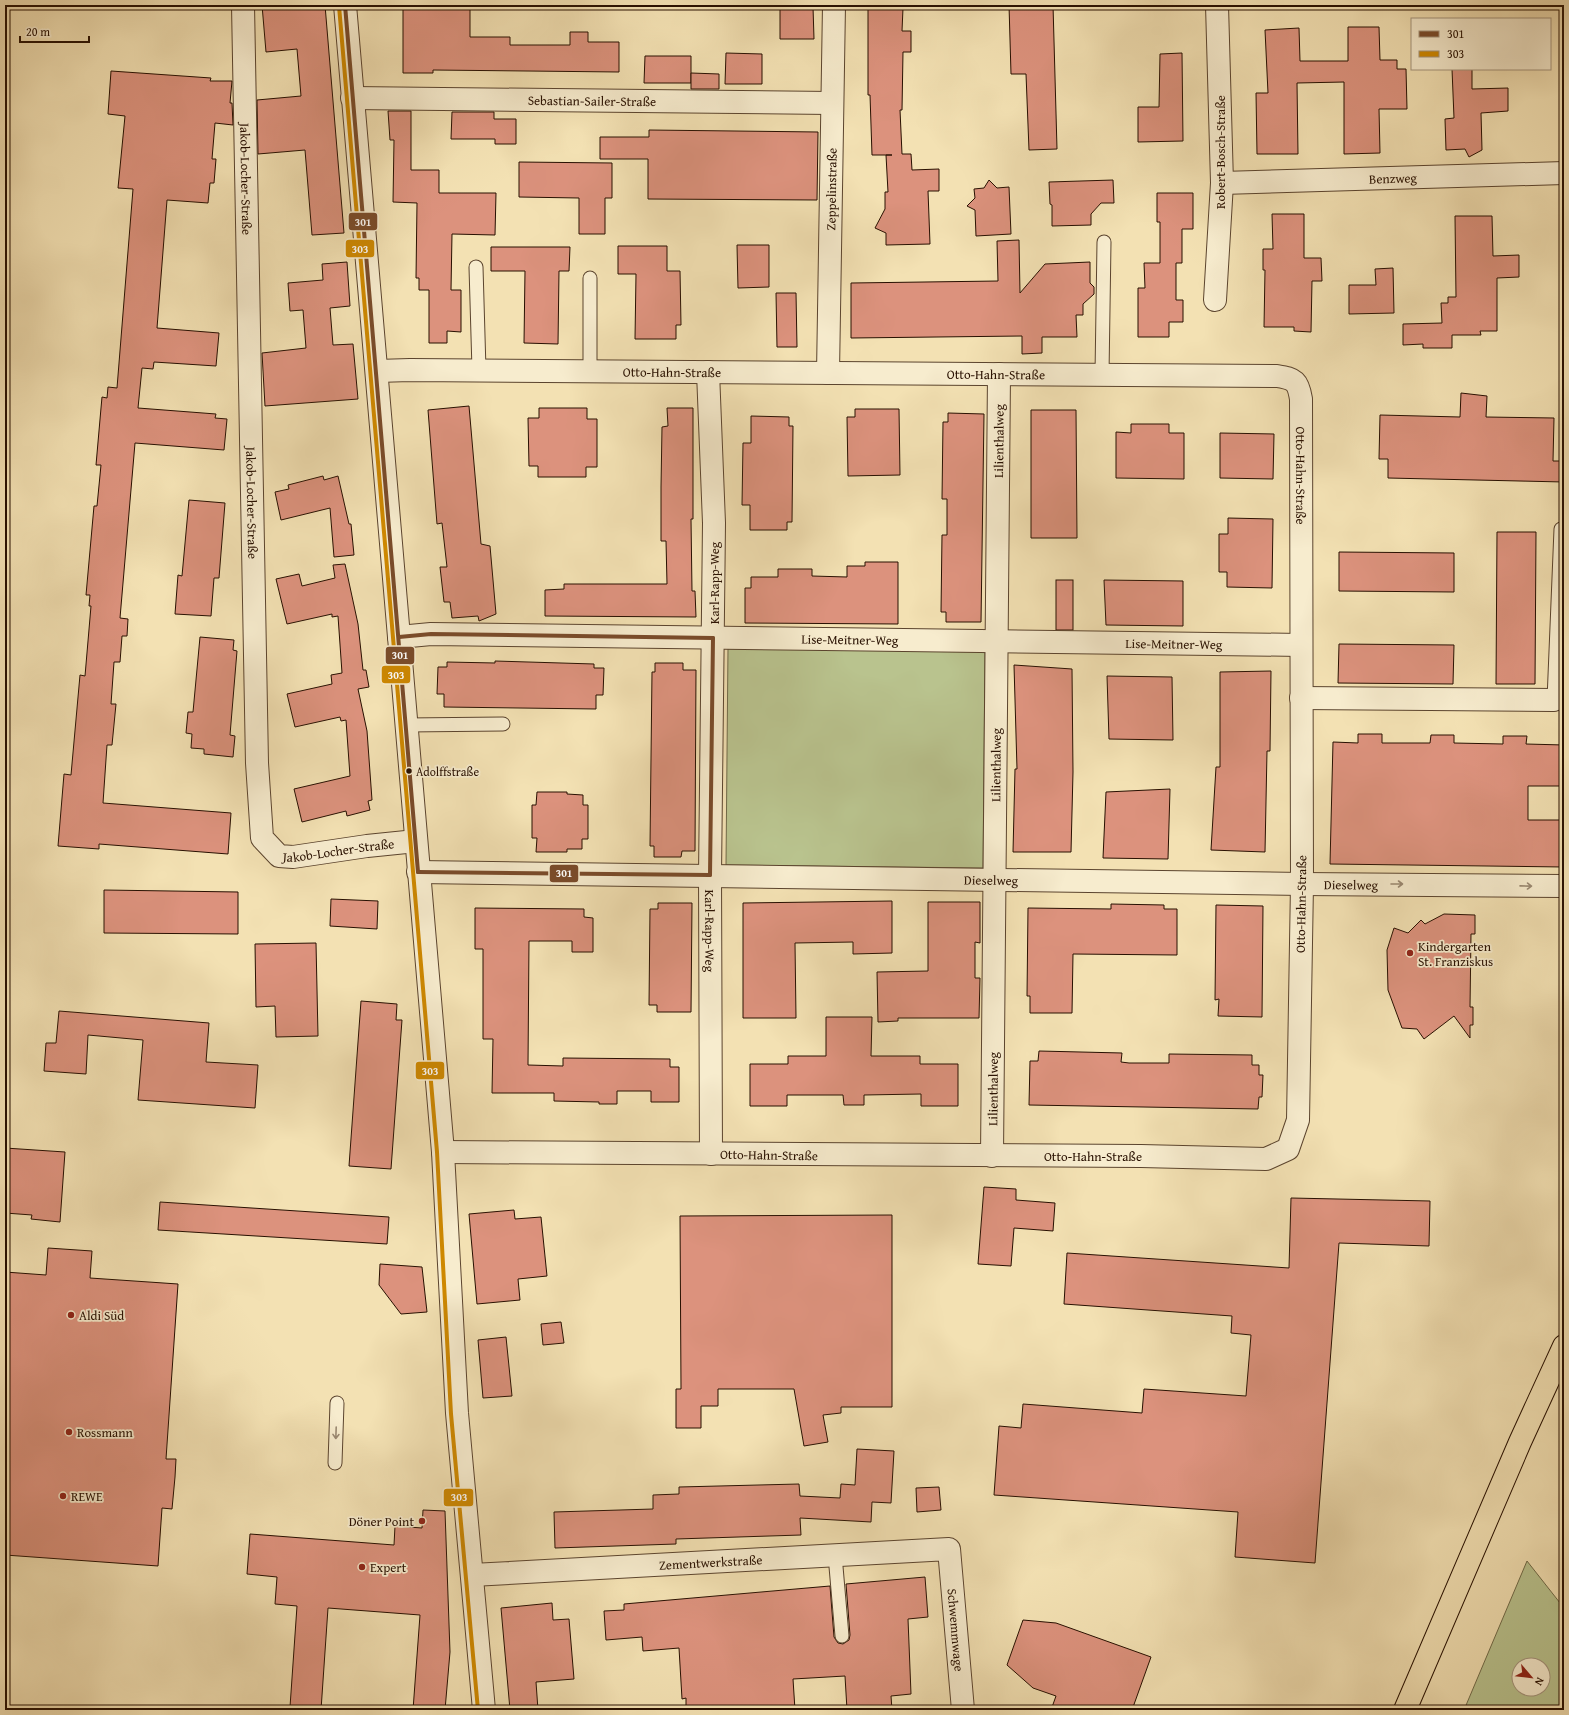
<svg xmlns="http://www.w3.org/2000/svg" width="1569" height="1715" font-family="'Gentium Book Plus',serif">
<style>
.green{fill:#b9c38e;stroke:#706a48;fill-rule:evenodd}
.building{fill:#dc927d;stroke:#281001}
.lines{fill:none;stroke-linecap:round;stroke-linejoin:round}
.service-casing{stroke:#5b442e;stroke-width:15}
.minor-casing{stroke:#5b442e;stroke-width:24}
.tertiary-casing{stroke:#5b442e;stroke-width:24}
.primary-casing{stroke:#281001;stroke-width:24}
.service{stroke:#f7ecce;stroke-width:13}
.minor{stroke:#f7ecce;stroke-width:22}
.tertiary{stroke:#f7ecce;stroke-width:22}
.primary{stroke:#f3e1b3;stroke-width:22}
.bus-1-casing{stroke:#f7ecce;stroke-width:7}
.bus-2-casing{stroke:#f7ecce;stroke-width:7}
.bus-1{stroke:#7a4b2a;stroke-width:4}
.bus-2{stroke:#ce8800;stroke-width:4}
.oneway{stroke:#9a8972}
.bus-dot{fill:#281001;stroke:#f7ecce;stroke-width:1.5}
.poi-dot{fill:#8f2418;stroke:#f7ecce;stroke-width:1.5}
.labels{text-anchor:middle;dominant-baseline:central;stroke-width:3.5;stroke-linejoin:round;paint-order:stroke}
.bus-label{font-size:12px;fill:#281001;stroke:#f7ecce;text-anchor:start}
.street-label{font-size:13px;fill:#281001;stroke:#f7ecce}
.poi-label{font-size:13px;fill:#281001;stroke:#f7ecce;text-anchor:start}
.line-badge{stroke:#f7ecce;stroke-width:1.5}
.badge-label{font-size:11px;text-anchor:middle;font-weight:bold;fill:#fff}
</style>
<rect width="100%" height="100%" fill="#f3e1b3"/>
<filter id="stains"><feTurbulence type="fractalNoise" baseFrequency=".005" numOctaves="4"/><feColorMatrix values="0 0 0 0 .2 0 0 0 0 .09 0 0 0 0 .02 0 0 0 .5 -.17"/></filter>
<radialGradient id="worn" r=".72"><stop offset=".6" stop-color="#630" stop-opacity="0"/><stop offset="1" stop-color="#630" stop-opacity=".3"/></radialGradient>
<g class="green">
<polygon points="728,648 985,651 983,868 726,865"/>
<path d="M1527,1561L1564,1608V1710H1464ZM1519,1665H1543V1689H1519Z"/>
</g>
<g class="building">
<polygon points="262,5 325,5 344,233 312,235 305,150 258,154 257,100 301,96 297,49 266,52"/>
<polygon points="437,5 470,5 470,37 510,37 510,45 570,45 570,32 588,32 588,42 619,42 619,72 433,70 433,73 403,73 403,6 437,6"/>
<polygon points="1009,5 1053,5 1057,149 1029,150 1026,74 1011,74"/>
<polygon points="780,7 813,7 814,39 780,39"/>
<polygon points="868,8 903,8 902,31 911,31 911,52 903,52 902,110 900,110 902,154 911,154 912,170 939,169 939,191 928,191 930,244 886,245 886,233 875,228 885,209 885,192 888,192 886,155 892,155 872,155 870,95 868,95"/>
<polygon points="1348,27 1379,27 1380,60 1397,60 1397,69 1406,69 1407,109 1379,109 1380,153 1344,154 1344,82 1297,83 1298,154 1257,154 1256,93 1268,93 1265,30 1299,28 1300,61 1348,61"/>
<polygon points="726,53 762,54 762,84 725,84"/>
<polygon points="1182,53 1183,141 1138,142 1138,107 1159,107 1160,54"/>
<polygon points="645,56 691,56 691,83 644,83"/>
<polygon points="1452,69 1472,69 1472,89 1508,88 1508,111 1481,113 1482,150 1469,157 1465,149 1446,150 1445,119 1454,118"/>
<polygon points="111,71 211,78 210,81 232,81 230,103 232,103 233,125 215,123 212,159 216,159 214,183 210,183 208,203 167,200 157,328 219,333 216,366 154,362 153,369 142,368 138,408 216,414 215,418 227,419 224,450 135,443 120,618 128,619 127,636 122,636 120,662 114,662 111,704 116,704 112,745 107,745 103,803 231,813 228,854 99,844 99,849 58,846 64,774 71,775 80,675 85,676 91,606 89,606 90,595 86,595 94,506 97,506 101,465 96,465 101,408 102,397 107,398 108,387 117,388 133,189 118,188 125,116 108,114"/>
<polygon points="691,73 719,74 719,89 691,89"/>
<polygon points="388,111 411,111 411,170 439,170 439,193 496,193 495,235 452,234 451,290 461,290 461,332 447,331 447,343 429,343 429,290 419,290 419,278 416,278 417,203 393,202 394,140 390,140"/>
<polygon points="452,112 494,112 494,119 516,119 516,144 495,144 495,139 451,139"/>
<polygon points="649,130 818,132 817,200 648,199 648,159 600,159 600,137 649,137"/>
<polygon points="519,162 612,163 612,198 605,198 605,234 579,234 579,198 519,197"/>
<polygon points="989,180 997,188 1009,187 1011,234 976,236 975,210 967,206 975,198 974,189 984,188"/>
<polygon points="1113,180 1114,203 1101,203 1091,214 1091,225 1052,226 1052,205 1050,204 1049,182"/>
<polygon points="1157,193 1193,193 1193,229 1182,229 1182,263 1176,263 1176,300 1183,300 1183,322 1169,322 1169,337 1138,337 1138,288 1145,288 1144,263 1160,263 1160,222 1157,222"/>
<polygon points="1272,214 1304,214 1304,258 1321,258 1322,281 1312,281 1311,332 1294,331 1294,327 1264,327 1265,270 1263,270 1263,249 1273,249"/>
<polygon points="1455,216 1492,216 1493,256 1519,255 1519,277 1497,278 1497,331 1480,331 1481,335 1452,335 1452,348 1423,348 1423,344 1403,345 1403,324 1442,323 1441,303 1448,303 1448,297 1456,297"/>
<polygon points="1019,240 1020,293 1045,264 1090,262 1090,283 1094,287 1094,294 1083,304 1083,315 1076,315 1077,337 1042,337 1042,353 1022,354 1022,336 851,338 851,283 998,281 997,241"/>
<polygon points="737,245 769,245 769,287 738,288"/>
<polygon points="618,246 667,246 667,271 680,271 681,325 676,325 676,339 635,339 636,274 618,274"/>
<polygon points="491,247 570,247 569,271 559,271 558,344 524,343 525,271 491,271"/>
<polygon points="347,262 350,306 330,308 333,345 353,344 358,399 265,406 262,353 306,348 303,310 290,311 288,283 323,280 322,264"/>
<polygon points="1393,268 1394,313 1349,314 1349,285 1376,285 1375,269"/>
<polygon points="776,293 796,293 797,347 777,347"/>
<polygon points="1461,393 1487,396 1486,417 1554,418 1553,461 1564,461 1564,482 1388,478 1388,459 1379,459 1380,415 1460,417"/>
<polygon points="469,406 481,544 490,546 496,614 479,621 478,616 452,618 450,602 444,602 440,567 447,567 442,523 437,524 428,410"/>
<polygon points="539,408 587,408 587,419 597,419 597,467 586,467 586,477 538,477 538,466 529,466 528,418 539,418"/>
<polygon points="667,408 693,408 693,519 691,519 692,591 695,591 696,617 545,616 545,590 564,589 564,584 667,584 666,541 661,541 661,487 662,427 668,426"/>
<polygon points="855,409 899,409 900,475 848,476 847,417 855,417"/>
<polygon points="1031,410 1076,410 1077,538 1031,538"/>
<polygon points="948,413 984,414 981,622 946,622 946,612 941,612 942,535 947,535 947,499 942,499 943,422 948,422"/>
<polygon points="751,416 789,417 789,426 793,426 792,522 787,522 787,530 750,530 750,505 742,505 743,443 751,443"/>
<polygon points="1131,424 1169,424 1169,433 1184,433 1184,479 1116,478 1116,432 1131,433"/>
<polygon points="1220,433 1274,434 1273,479 1220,478"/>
<polygon points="323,476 324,480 338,476 349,524 351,524 354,555 334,557 330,508 281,520 275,492 289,489 288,485"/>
<polygon points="189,500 225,503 219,578 214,578 211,616 175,614 178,575 182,576"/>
<polygon points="1228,518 1273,519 1272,588 1227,587 1227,572 1219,572 1219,534 1228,534"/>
<polygon points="1497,532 1536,532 1535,684 1496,684"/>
<polygon points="1339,552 1454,553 1454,592 1339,591"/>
<polygon points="865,562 898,562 898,624 745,623 745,588 751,588 751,577 778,577 778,569 812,569 812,576 847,577 847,566 865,566"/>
<polygon points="345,564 358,624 363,670 366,670 369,687 358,689 367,731 372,800 368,801 370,810 347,816 346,811 302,822 294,789 350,776 346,720 341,721 340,717 295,727 287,694 332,684 331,675 342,673 338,616 332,617 332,614 287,624 276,579 299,574 302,586 335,578 333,565"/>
<rect x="1056" y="580" width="17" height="50"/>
<polygon points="1104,580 1183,581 1183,626 1106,625"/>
<polygon points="200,637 234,640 233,650 237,651 230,735 235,736 233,757 204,754 204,749 191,748 192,734 186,733 188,712 193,712"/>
<polygon points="1339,644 1454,645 1453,684 1338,683"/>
<polygon points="495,661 594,664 594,668 604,668 603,695 596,695 596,709 444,707 444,694 437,694 438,667 447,667 447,662 495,663"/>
<polygon points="655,663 683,663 683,670 696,670 695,851 682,851 681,857 654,857 654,846 650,846 652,672 655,672"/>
<polygon points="1014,665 1072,669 1073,772 1071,852 1013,852 1015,769 1017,769"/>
<polygon points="1271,671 1270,751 1267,751 1265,852 1211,850 1216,767 1220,767 1220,672"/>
<polygon points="1107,676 1172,677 1173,740 1109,739"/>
<polygon points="1358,734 1382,734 1382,743 1430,743 1431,735 1454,735 1454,743 1503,744 1503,736 1527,736 1526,744 1564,745 1564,786 1528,786 1528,820 1564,820 1564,867 1330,864 1333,742 1358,743"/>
<polygon points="1170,789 1168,859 1103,858 1106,792"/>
<polygon points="537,792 567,792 567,794 583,795 583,805 588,805 588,839 582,839 582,849 567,849 567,852 536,852 537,838 532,838 532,805 536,805"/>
<polygon points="104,890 238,892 238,934 104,933"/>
<polygon points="331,899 378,901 377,929 330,926"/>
<polygon points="892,901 892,953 853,954 853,942 795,943 796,1018 743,1018 743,903"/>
<polygon points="928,902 980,902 980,943 975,942 975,978 980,978 979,1018 898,1018 898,1021 878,1022 877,972 928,971"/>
<polygon points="658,903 692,903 691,1012 657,1012 657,1005 649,1005 650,909 658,909"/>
<polygon points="1111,904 1164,905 1164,909 1177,909 1177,955 1073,954 1072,1013 1030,1013 1030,996 1027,996 1028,908 1111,909"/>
<polygon points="1216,905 1263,906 1262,1017 1218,1016 1219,999 1215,1000"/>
<polygon points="475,908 584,909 584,917 593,918 593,952 572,952 572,941 529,941 528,1065 563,1066 563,1058 670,1059 670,1067 679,1067 679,1102 651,1102 651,1091 617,1091 617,1104 599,1104 599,1102 554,1101 554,1093 492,1093 493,1039 483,1039 483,949 475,949"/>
<polygon points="1444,914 1475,915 1475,934 1471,934 1470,1007 1473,1007 1473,1025 1470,1025 1470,1038 1454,1016 1424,1039 1417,1029 1402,1028 1388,990 1387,950 1394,928 1408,933 1421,920 1425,924"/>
<polygon points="316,943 318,1036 276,1037 275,1006 256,1007 255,944"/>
<polygon points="361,1001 397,1004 396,1020 402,1020 391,1169 349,1166"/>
<polygon points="59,1011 209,1023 206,1062 258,1065 255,1108 138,1100 143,1040 88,1035 86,1074 44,1071 46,1043 56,1043"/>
<polygon points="826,1017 872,1017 871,1056 920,1056 920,1064 958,1064 958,1106 921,1106 921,1094 864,1095 864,1105 844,1105 843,1095 787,1095 787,1106 750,1106 750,1064 788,1064 788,1056 826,1056"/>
<polygon points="1039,1051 1122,1053 1121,1062 1129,1063 1169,1063 1169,1054 1252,1055 1252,1065 1259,1065 1259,1075 1263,1075 1262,1097 1259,1097 1258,1109 1029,1105 1030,1061 1038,1061"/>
<polygon points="5,1148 65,1152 60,1222 31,1219 32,1215 5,1213"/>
<polygon points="984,1187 1016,1189 1016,1200 1055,1203 1053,1231 1014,1228 1011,1266 978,1264"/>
<polygon points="1291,1198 1430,1201 1429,1246 1339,1243 1315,1563 1235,1557 1238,1512 994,1495 999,1426 1021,1428 1023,1404 1142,1413 1144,1389 1246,1396 1251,1335 1231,1333 1232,1316 1064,1304 1067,1253 1289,1268"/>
<polygon points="160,1202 389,1217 387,1244 158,1230"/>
<polygon points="514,1210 515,1219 541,1217 547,1276 518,1279 520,1300 477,1304 469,1214"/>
<polygon points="892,1215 892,1407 841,1407 841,1413 823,1415 828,1442 804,1446 794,1389 718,1389 718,1406 701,1406 701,1428 676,1428 676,1389 681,1389 680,1216"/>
<polygon points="48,1248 92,1251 90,1278 178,1284 166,1459 176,1459 175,1477 172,1509 162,1508 158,1566 5,1555 5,1272 46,1275"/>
<polygon points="380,1264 422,1267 427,1312 401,1314 379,1285"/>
<polygon points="561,1322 564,1343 543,1345 541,1324"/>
<polygon points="506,1337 512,1396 483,1398 478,1340"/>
<polygon points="857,1449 894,1451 891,1503 872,1502 871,1522 800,1518 801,1535 676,1539 676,1544 555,1548 554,1512 653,1509 653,1495 679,1494 679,1487 799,1484 800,1496 840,1498 841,1484 855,1485"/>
<polygon points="939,1487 941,1510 917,1512 916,1488"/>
<polygon points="423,1510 445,1511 450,1652 445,1710 413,1710 420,1615 328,1608 321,1710 296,1710 296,1708 290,1707 297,1606 275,1604 277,1577 247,1574 250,1534 394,1545 395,1526 422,1528"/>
<polygon points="925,1577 928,1617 908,1619 911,1694 891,1696 892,1710 847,1710 845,1676 793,1679 795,1710 686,1710 686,1698 682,1699 679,1648 643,1651 642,1637 606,1640 604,1611 624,1610 624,1604 830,1586 834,1637 838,1643 843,1644 849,1640 850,1635 846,1584"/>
<polygon points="552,1603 553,1620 569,1619 574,1679 536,1682 538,1710 510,1710 501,1608"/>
<polygon points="1023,1620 1056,1623 1151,1657 1132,1710 1051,1710 1056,1696 1033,1688 1007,1665"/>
</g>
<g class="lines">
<g class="service-casing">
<g id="service">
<polyline points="476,267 479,370"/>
<polyline points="590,371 590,278"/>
<polyline points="1102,375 1104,242"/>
<polyline points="1554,700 1561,529"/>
<polyline points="406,725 503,724"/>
<polyline points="335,1463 337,1403"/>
<polyline points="835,1555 842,1636"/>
</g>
</g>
<g class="minor-casing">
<g id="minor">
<path id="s1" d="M243,5L257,763L262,838L279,856L293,857L367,846L416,841"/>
<path id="s2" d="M352,98L832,103"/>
<path id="s3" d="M1222,183L1564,173"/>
<polyline points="1215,300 1222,183 1217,5"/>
<path id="s4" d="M377,371L410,370L1277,376C1295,379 1298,381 1301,399L1302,884L1298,1120L1288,1149L1266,1159L1141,1156L443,1152"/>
<path id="s5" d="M708,372L714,523L710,875L711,1154"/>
<path id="s6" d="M828,373L834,5"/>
<path id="s7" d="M399,637L431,634C721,637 1011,642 1301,645"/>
<polyline points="1301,698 1554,700"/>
<path id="s8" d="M418,872L1302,884L1564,886"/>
<path id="s9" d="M992,1156L999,374"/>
<path id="s10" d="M472,1575L949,1549L963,1710"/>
</g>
</g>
<g class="tertiary-casing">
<polyline id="tertiary" points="345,5 443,1152 457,1413 484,1710"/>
</g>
<g class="primary-casing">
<polyline id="primary" points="1405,1710 1520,1442 1564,1346"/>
</g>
<use href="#service" class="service"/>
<use href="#minor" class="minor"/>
<use href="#tertiary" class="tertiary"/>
<use href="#primary" class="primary"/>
<g class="bus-1-casing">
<g id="bus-1">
<polyline points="345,5 418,872"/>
<polyline points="399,637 431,634 713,638"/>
<polyline points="418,872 710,875"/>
<polyline points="710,875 713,638"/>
</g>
</g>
<g class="bus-2-casing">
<polyline id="bus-2" points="339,6 437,1152 451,1414 478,1710"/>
</g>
<use href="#bus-1" class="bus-1"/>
<use href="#bus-2" class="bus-2"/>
</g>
<defs><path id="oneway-shaft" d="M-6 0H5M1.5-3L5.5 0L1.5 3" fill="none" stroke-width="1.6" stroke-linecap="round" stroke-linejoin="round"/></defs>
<g class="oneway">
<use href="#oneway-shaft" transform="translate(1397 884)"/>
<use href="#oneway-shaft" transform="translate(1526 886) rotate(1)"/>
<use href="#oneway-shaft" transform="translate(336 1433) rotate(92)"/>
</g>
<circle class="bus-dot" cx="409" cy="771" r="3.5"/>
<g class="poi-dot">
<circle cx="1410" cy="953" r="4"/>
<circle cx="71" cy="1315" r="4"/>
<circle cx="69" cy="1432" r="4"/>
<circle cx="63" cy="1496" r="4"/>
<circle cx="422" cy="1521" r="4"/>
<circle cx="362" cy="1567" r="4"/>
</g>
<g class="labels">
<g class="bus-label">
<text x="416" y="771">Adolffstraße</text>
</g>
<g class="street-label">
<text stroke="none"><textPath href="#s2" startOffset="240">Sebastian-Sailer-Straße</textPath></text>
<text transform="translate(1220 152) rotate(-90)">Robert-Bosch-Straße</text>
<text stroke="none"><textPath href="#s3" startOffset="171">Benzweg</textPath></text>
<text stroke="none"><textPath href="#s1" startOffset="174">Jakob-Locher-Straße</textPath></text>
<text stroke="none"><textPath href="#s6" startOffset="184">Zeppelinstraße</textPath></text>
<text stroke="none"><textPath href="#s4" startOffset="295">Otto-Hahn-Straße</textPath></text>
<text stroke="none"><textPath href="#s4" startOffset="619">Otto-Hahn-Straße</textPath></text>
<text stroke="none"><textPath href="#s9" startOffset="715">Lilienthalweg</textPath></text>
<text stroke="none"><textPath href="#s4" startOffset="1014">Otto-Hahn-Straße</textPath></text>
<text stroke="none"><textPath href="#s1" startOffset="498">Jakob-Locher-Straße</textPath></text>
<text transform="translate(714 583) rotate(-90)">Karl-Rapp-Weg</text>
<text stroke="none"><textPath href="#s7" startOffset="451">Lise-Meitner-Weg</textPath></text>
<text stroke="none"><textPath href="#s7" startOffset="775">Lise-Meitner-Weg</textPath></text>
<text stroke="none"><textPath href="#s9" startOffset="391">Lilienthalweg</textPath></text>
<text stroke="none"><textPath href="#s1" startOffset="918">Jakob-Locher-Straße</textPath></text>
<text stroke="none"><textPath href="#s8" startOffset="573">Dieselweg</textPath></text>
<text stroke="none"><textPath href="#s8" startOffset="933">Dieselweg</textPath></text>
<text transform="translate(1301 904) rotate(-89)">Otto-Hahn-Straße</text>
<text stroke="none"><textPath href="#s5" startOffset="559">Karl-Rapp-Weg</textPath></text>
<text stroke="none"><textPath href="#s9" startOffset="67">Lilienthalweg</textPath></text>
<text transform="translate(769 1155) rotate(1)">Otto-Hahn-Straße</text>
<text x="1093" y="1156">Otto-Hahn-Straße</text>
<text stroke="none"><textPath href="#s10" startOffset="239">Zementwerkstraße</textPath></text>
<text stroke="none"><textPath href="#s10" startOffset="559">Schwemmwage</textPath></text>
</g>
<g class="poi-label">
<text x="1418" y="946">Kindergarten<tspan x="1418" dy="15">St. Franziskus</tspan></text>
<text x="79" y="1315">Aldi Süd</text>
<text x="77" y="1432">Rossmann</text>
<text x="71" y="1496">REWE</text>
<text x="414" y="1521" text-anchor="end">Döner Point</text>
<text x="370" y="1567">Expert</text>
</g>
</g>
<g class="line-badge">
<rect x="348" y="212" width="30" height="19" rx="4" fill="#7a4b2a"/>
<rect x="345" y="239" width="30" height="19" rx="4" fill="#ce8800"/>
<rect x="385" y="646" width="30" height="19" rx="4" fill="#7a4b2a"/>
<rect x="381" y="665" width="30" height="19" rx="4" fill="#ce8800"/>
<rect x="549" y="864" width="30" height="19" rx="4" fill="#7a4b2a"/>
<rect x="415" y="1061" width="30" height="19" rx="4" fill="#ce8800"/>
<rect x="443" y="1488" width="31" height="19" rx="4" fill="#ce8800"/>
</g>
<g class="badge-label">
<text x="363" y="226">301</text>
<text x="360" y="253">303</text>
<text x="400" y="659">301</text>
<text x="396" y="679">303</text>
<text x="564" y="877">301</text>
<text x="430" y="1075">303</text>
<text x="459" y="1501">303</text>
</g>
<rect width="1569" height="1715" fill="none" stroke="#f3e1b3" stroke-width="20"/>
<rect x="6" y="6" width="1557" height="1703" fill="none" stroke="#281001" stroke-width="2"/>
<rect x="10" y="10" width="1549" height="1695" fill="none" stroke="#281001"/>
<rect x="1411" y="18" width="140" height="52" fill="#f7ecce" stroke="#a4947c"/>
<rect x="1419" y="31" width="20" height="6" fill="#7a4b2a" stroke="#a4947c"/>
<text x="1447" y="38" font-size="12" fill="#281001">301</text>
<rect x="1419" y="51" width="20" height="6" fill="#ce8800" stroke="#a4947c"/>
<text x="1447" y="58" font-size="12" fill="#281001">303</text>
<g transform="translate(1531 1677) rotate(118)"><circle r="19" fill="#f7ecce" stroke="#a4947c"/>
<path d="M0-3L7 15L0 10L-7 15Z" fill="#8f2418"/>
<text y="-6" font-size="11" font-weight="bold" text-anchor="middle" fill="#281001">N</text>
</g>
<path d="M20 36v6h69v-6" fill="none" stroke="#281001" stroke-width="2"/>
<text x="26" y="36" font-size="12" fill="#281001" stroke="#f7ecce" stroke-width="3" paint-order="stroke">20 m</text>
<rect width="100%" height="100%" filter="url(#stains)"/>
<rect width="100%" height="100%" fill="url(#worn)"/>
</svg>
